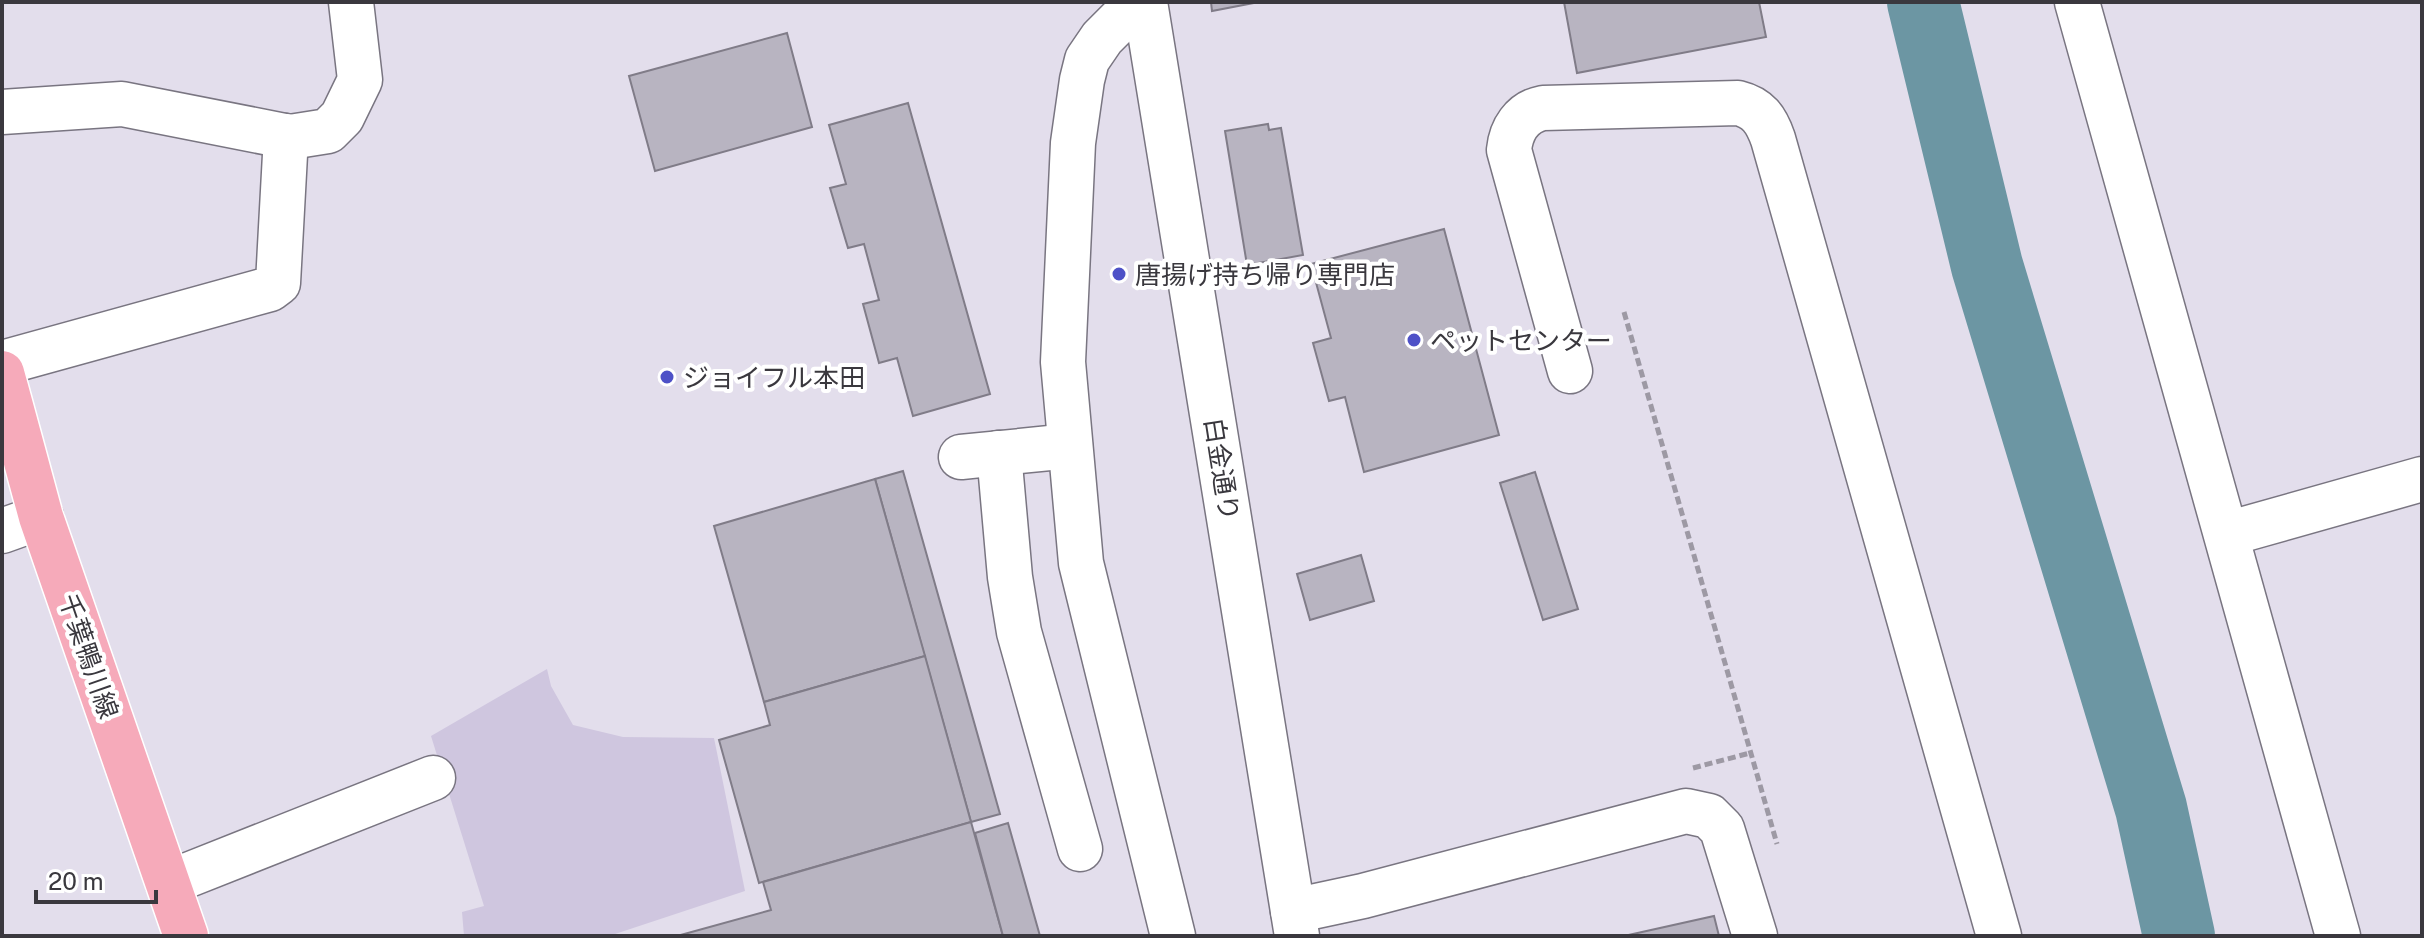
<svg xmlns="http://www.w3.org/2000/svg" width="2424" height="938" font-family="'Public Sans','Noto Sans JP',sans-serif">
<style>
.green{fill:#cfc6df}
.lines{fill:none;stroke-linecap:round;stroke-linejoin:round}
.river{stroke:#6c96a3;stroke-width:72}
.building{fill:#b8b4c1;stroke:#807c88;stroke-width:2}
.minor-casing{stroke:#797581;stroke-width:47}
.major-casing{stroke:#fff;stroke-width:47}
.path{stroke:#9d99a4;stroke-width:5;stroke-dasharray:8 4;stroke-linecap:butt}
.minor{stroke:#fff;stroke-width:44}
.major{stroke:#f6aaba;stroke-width:44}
.poi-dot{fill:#4e51c7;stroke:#fff;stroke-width:3}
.labels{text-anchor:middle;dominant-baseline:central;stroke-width:8;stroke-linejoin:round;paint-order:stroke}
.poi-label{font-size:26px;fill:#3a383e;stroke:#fff;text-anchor:start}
.street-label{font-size:26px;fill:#3a383e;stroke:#fff}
</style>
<rect width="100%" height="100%" fill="#e3deec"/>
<polygon class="green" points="547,669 551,686 573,725 623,737 714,738 745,891 609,936 464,936 462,912 484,906 431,736"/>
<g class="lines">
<polyline class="river" points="1923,2 1987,266 2151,808 2179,936"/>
</g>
<g class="building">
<polygon points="1211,2 1259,2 1212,11"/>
<polygon points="1564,2 1759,2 1766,37 1577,73"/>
<polygon points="787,33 812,127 655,171 629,76"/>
<polygon points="908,103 990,394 913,416 897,358 879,363 863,304 879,300 864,244 848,248 830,188 846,184 829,125"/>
<polygon points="1268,124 1269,130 1281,128 1303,255 1247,265 1225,131"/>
<polygon points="1444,229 1499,435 1364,472 1345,397 1329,401 1313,343 1331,338 1311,264"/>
<polygon points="903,471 1000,814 971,822 875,479"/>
<polygon points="1535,472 1578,609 1543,620 1500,483"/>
<polygon points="875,479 925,656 764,702 714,526"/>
<polygon points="1361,555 1374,601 1310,620 1297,574"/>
<polygon points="925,656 971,822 759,883 719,740 770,725 764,702"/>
<polygon points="971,822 1003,936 677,936 771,910 763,882"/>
<polygon points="1008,823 1040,936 1003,936 975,833"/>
<polygon points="1714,916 1719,936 1624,936"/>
</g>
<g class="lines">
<g class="minor-casing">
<g id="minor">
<polyline points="1138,2 1102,38 1087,60 1082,80 1073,143 1063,362 1081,563 1173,936"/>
<polyline points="1145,2 1297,936"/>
<polyline points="2077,2 2338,936"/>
<polyline points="2,112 122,104 290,137 328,131 342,117 360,80 351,2"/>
<polyline points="2,363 270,289 278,283 286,136"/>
<path d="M1570,371L1509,150C1511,130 1522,112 1543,108L1738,103C1758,108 1766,119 1773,139L1999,936"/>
<polyline points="999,453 1010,577 1019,632 1080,849"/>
<polyline points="961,457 1070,446"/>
<polyline points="2,531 41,517"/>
<polyline points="2227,534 2422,479"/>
<polyline points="168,883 433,778"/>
<polyline points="1293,911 1363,896 1686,811 1709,816 1722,829 1755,936"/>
</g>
</g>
<g class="major-casing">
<polyline id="major" points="2,373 41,517 186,936"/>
</g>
<g class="path">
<polyline points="1624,312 1777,844"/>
<polyline points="1693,768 1750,753"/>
</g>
<use href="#minor" class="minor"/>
<use href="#major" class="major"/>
</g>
<g class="poi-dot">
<circle cx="1119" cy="274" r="8"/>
<circle cx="1414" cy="340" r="8"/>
<circle cx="667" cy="377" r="8"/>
</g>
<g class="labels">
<g class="poi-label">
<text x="1135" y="274">唐揚げ持ち帰り専門店</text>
<text x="1430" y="340">ペットセンター</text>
<text x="683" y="377">ジョイフル本田</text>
</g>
<g class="street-label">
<text transform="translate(1222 469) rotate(81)">白金通り</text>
<text transform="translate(89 656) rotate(71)">千葉鴨川線</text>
</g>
</g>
<rect width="2424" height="938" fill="none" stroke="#3a383e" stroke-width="8"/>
<path d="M36 890v12h120v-12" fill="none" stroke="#3a383e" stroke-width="4"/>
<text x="48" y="890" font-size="24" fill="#3a383e" stroke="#ffffff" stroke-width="6" paint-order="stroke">20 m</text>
</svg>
